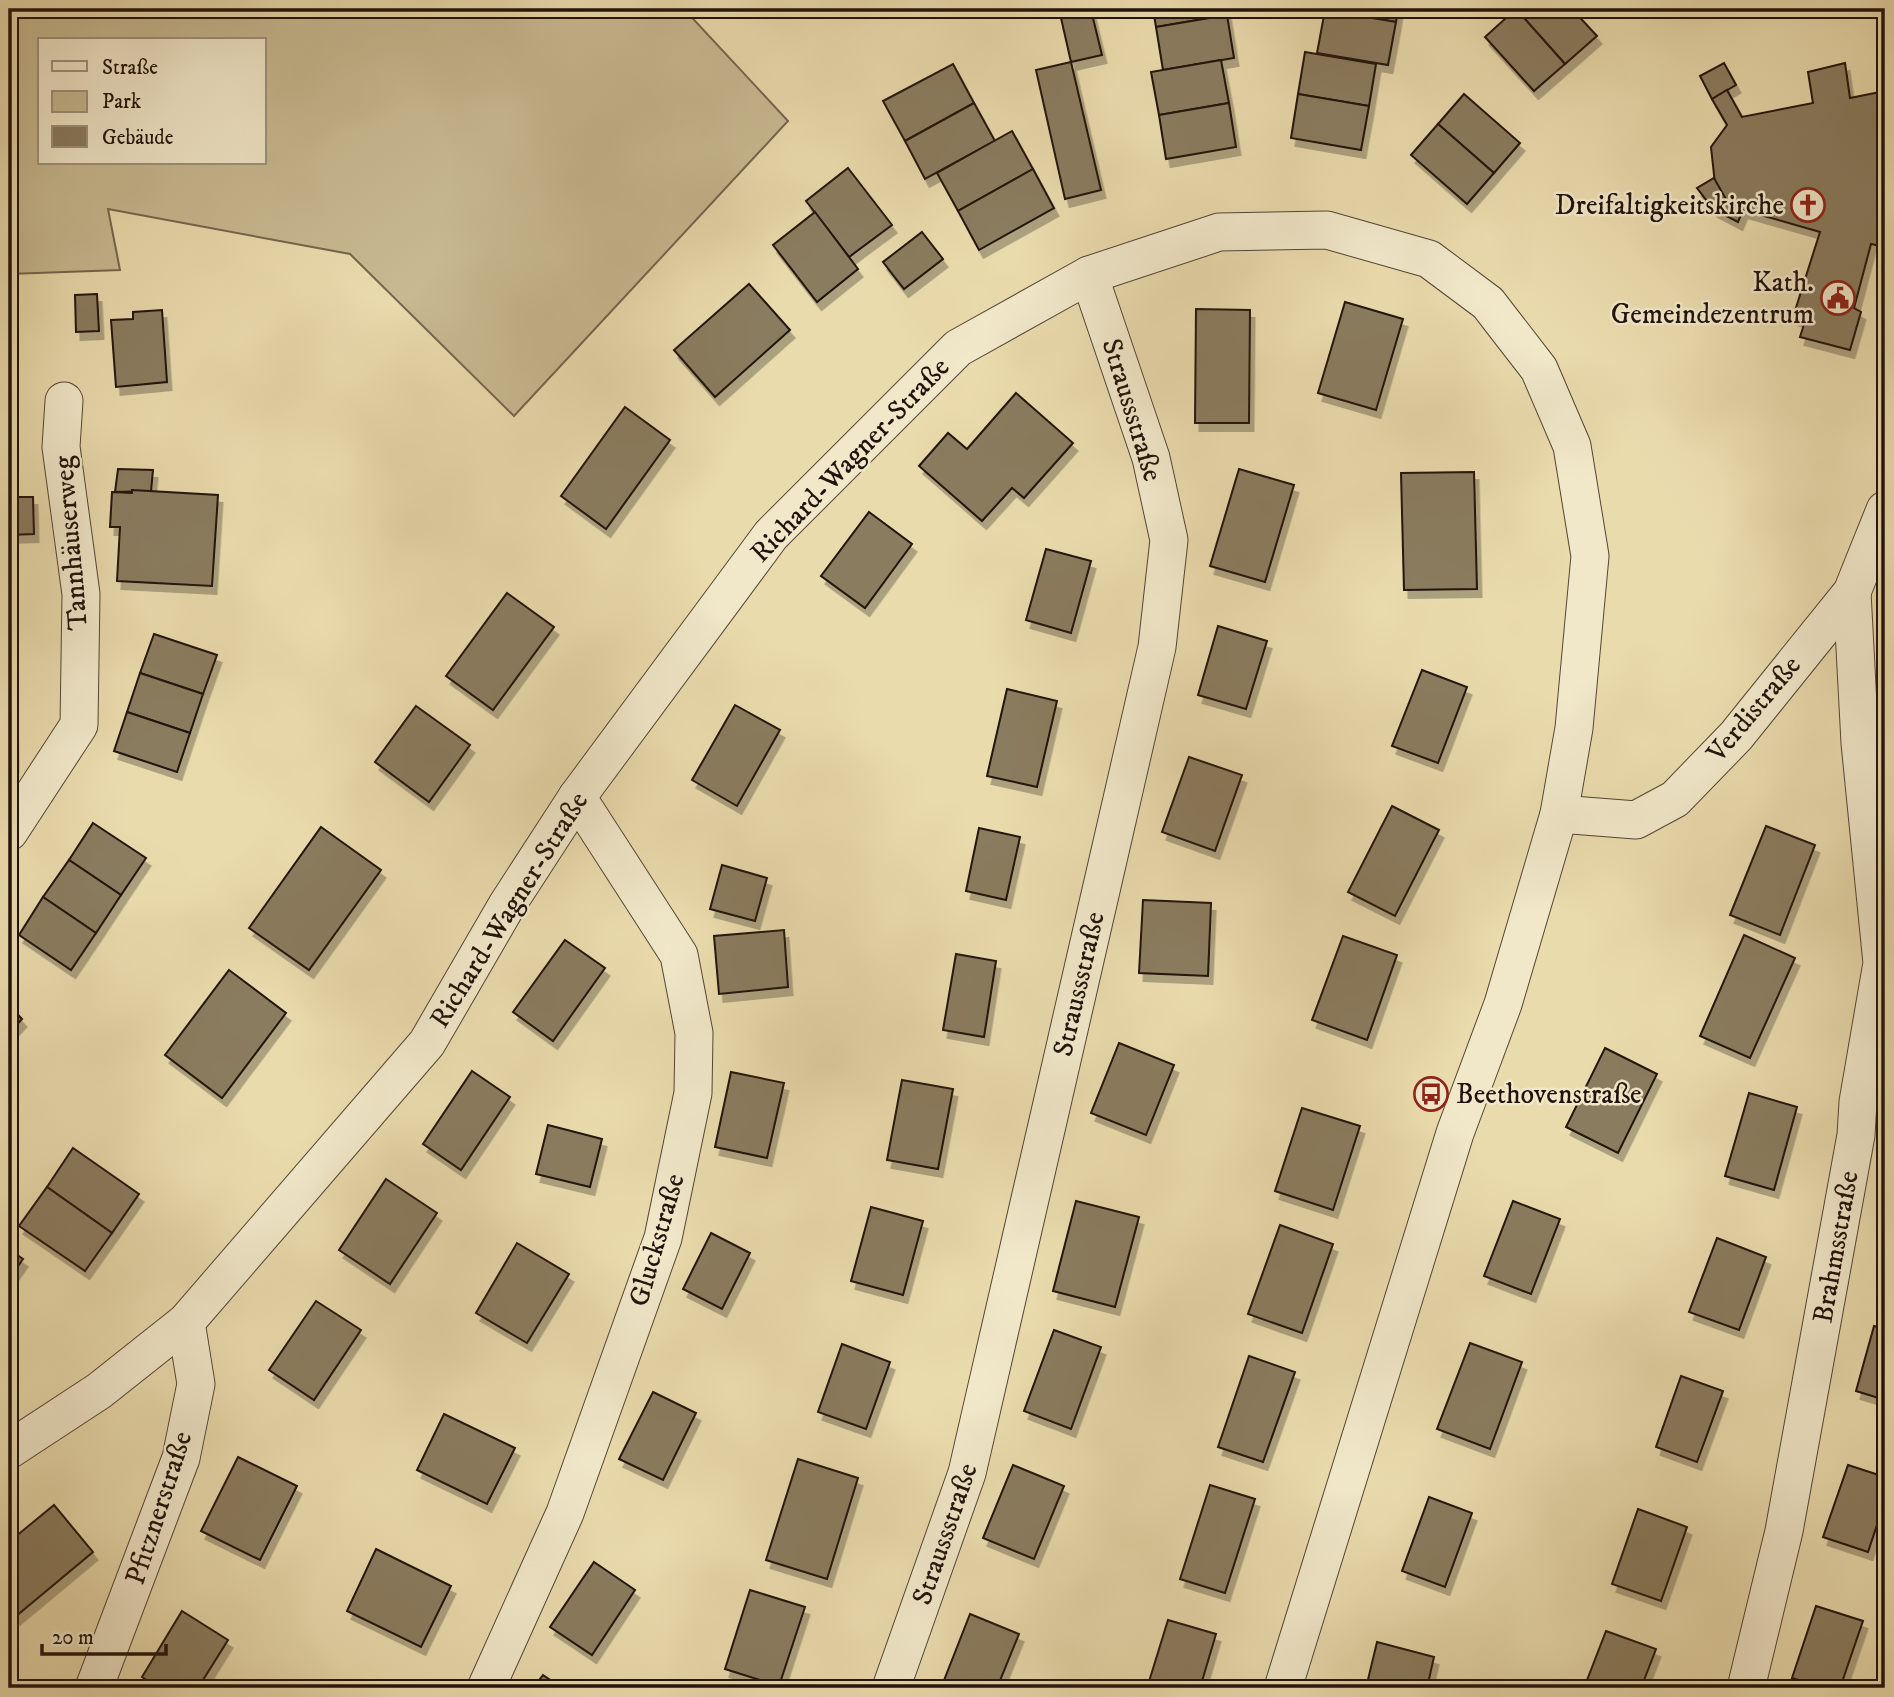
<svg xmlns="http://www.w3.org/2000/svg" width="1894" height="1697" font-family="'IM FELL DW Pica',serif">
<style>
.green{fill:#c8b991;stroke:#74664e;stroke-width:2;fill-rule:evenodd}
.building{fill:#8a7b5f;stroke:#21130b;stroke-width:2;filter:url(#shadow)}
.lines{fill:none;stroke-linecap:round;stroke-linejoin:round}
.street-casing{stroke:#534534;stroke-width:39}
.street{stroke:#f1e8ca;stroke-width:37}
.labels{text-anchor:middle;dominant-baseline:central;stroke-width:5;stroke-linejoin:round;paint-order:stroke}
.poi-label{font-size:28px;fill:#21130b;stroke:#f1e8ca;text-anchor:end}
.street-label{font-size:28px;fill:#21130b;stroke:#f1e8ca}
</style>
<defs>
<filter id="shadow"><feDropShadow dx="4.5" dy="8" stdDeviation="0" flood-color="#0004"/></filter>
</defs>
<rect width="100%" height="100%" fill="#eadbad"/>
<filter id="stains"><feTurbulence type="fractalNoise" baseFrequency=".00286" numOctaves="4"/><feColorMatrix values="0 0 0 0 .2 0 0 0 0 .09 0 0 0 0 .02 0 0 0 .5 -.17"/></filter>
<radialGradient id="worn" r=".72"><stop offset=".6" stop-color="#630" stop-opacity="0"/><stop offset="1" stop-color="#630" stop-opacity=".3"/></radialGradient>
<path class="green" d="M9,9H684L788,121L514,416L350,254L108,209L120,270L9,274ZM40,40H264V163H40Z"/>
<g class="building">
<polygon points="1153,9 1226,9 1227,15 1156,27"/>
<polygon points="1325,9 1398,9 1396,22"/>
<polygon points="1516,9 1572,9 1597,36 1565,64"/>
<polygon points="1516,9 1565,64 1534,91 1485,37"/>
<polygon points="1091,10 1102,55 1071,62 1061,18"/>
<polygon points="1325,10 1396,22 1388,65 1317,53"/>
<polygon points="1227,15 1234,58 1163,70 1156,27"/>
<polygon points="1305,52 1376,64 1369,106 1298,94"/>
<polygon points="1221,60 1229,103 1159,115 1151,72"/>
<polygon points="1071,62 1101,190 1065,199 1036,70"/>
<polygon points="1724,63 1736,85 1712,99 1700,76"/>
<polygon points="1845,63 1850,98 1885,91 1885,247 1871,244 1854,308 1861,312 1850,350 1800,337 1805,321 1793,317 1820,232 1743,210 1727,201 1715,184 1711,147 1727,125 1712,99 1727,90 1742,117 1813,103 1808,72"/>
<polygon points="953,64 974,103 905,141 883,101"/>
<polygon points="1298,94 1369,106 1361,150 1291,138"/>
<polygon points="1464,94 1520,143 1494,173 1438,124"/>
<polygon points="974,103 995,141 925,179 905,141"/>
<polygon points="1229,103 1236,147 1166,159 1159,115"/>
<polygon points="1438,124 1494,173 1467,204 1411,155"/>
<polygon points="1012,131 1033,169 958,211 937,173"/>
<polygon points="848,168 892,225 849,257 806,201"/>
<polygon points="1033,169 1054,208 979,250 958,211"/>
<polygon points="1714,178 1727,201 1743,210 1738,222 1713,209 1697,188"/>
<polygon points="815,212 858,269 817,302 773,245"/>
<polygon points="922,232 943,259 904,289 883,262"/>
<polygon points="749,284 790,330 715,397 674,350"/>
<polygon points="97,294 99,331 76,332 75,295"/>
<polygon points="1345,302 1403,319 1376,410 1318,393"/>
<polygon points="1196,309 1250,310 1249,423 1195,423"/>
<polygon points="162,310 167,382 116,387 111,320 133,319 133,312"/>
<polygon points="1016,393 1073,443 1024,498 1012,488 982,521 919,466 948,433 967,449"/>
<polygon points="625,407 670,440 606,529 561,496"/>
<polygon points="118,469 153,470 151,491 115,492"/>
<polygon points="1239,469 1294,485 1265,582 1210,566"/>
<polygon points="1474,472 1477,589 1404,590 1401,473"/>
<polygon points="132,490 218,495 212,586 117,581 120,527 110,527 112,492 132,493"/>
<polygon points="9,497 33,497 34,534 9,535"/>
<polygon points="869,512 912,544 865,608 821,576"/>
<polygon points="1046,549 1091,561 1071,633 1026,620"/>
<polygon points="507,593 554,627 493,710 446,676"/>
<polygon points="1218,626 1267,641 1246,709 1198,695"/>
<polygon points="154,634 217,655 203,694 140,673"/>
<polygon points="1422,670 1467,687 1438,763 1392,746"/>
<polygon points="140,673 203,694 190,733 127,712"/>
<polygon points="1007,689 1057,701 1037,787 987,776"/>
<polygon points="735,705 780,730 737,806 692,780"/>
<polygon points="416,706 470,745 429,802 375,762"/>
<polygon points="127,712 190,733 177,772 114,751"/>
<polygon points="9,726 13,726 14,765 9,765"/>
<polygon points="1189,757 1242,775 1215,851 1162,832"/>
<polygon points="1392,806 1439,830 1395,916 1348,892"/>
<polygon points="93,823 146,858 121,895 69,860"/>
<polygon points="1766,826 1815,845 1780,935 1730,915"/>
<polygon points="321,827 381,870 309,970 249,928"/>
<polygon points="979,828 1020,837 1006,900 966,891"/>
<polygon points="69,860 121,895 96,933 43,897"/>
<polygon points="722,865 767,878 755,921 710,909"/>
<polygon points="43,897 96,933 71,970 19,935"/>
<polygon points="1143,900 1211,903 1208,976 1139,973"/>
<polygon points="784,930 788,987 719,994 714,936"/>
<polygon points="1744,935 1795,958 1750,1058 1700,1036"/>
<polygon points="1343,936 1397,955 1367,1040 1312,1020"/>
<polygon points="565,940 605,968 553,1041 513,1012"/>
<polygon points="956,954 996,961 984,1037 943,1030"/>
<polygon points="229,970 286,1013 222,1098 165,1055"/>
<polygon points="9,1005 22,1019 9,1033"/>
<polygon points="1119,1043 1174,1065 1146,1135 1091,1113"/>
<polygon points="1605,1048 1657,1074 1618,1153 1566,1127"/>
<polygon points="472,1071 510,1097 461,1170 423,1144"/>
<polygon points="731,1072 784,1083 767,1158 715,1147"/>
<polygon points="902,1080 953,1089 938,1169 887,1160"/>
<polygon points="1749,1093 1797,1107 1774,1190 1725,1176"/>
<polygon points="1302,1108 1360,1126 1333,1210 1275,1191"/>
<polygon points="548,1125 602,1139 590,1187 536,1174"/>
<polygon points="73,1148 139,1194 112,1233 47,1187"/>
<polygon points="386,1179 437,1213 390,1284 339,1250"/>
<polygon points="47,1187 112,1233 85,1271 19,1226"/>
<polygon points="1076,1201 1139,1217 1115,1307 1053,1291"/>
<polygon points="1513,1201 1560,1219 1531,1294 1484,1276"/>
<polygon points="871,1207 923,1221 903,1295 851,1281"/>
<polygon points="1280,1225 1333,1244 1302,1333 1248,1314"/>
<polygon points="711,1233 750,1253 722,1309 683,1289"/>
<polygon points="1717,1238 1766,1257 1739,1330 1689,1312"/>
<polygon points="517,1243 569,1274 527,1343 476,1313"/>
<polygon points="9,1249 23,1259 9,1279"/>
<polygon points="316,1301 361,1330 314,1400 269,1370"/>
<polygon points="1874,1326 1885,1329 1885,1400 1856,1391"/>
<polygon points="1054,1330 1101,1347 1071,1429 1024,1411"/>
<polygon points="1470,1343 1522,1362 1490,1449 1437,1429"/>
<polygon points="842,1344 890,1362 866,1429 818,1412"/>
<polygon points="1249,1356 1295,1372 1263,1462 1218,1447"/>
<polygon points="1681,1376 1723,1391 1697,1462 1656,1447"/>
<polygon points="653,1392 696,1413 663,1480 619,1459"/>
<polygon points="444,1414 515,1448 487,1504 417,1470"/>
<polygon points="238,1457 297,1486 260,1560 201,1531"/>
<polygon points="798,1459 858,1478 827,1579 766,1560"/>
<polygon points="1013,1465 1064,1486 1034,1559 983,1538"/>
<polygon points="1848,1465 1885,1477 1885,1501 1868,1552 1823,1537"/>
<polygon points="1210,1485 1255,1499 1225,1593 1180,1579"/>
<polygon points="1429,1497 1472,1513 1445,1587 1402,1571"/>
<polygon points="54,1505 93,1552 15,1617 9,1610 9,1542"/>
<polygon points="1638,1509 1687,1527 1661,1601 1612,1584"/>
<polygon points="376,1549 451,1586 421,1647 347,1611"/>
<polygon points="594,1562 635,1590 592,1655 550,1627"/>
<polygon points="750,1590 805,1607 779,1686 725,1669"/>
<polygon points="1816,1606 1863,1621 1840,1688 1824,1688 1792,1678"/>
<polygon points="182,1611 228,1640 198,1688 147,1688 151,1683 142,1677"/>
<polygon points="970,1614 1019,1634 997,1688 957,1688 943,1683"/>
<polygon points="1168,1620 1216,1634 1200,1688 1147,1688"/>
<polygon points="1606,1631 1656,1649 1641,1688 1584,1688"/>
<polygon points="1377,1642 1434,1657 1427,1688 1366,1688"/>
<polygon points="543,1675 562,1688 533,1688"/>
</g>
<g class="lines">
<g class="street-casing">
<g id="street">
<polyline points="1559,814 1636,820 1675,799 1736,736 1852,592 1885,510"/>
<polyline points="9,832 79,725 81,594 61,447 64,401"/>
<polyline points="9,1450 99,1391 186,1322 427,1043 507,905 577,797 771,535 958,348 1089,275 1219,232 1327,230 1429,259 1488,303 1498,316 1539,369 1572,446 1590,556 1574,728 1559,814 1503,1004 1455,1133 1283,1688"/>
<polyline points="94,1688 181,1458 196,1384 186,1322"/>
<polyline points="486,1688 565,1513 663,1238 693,1093 694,1033 679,955 577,797"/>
<polyline points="891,1688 967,1473 1157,647 1169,540 1151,458 1089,275"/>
<polyline points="1746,1688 1784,1531 1856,1135 1858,1102 1882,963 1860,743 1852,592"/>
</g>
</g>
<use href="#street" class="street"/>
</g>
<defs>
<g id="church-ring" transform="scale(1.75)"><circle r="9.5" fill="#f1e8ca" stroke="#8f2418" stroke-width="1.5"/><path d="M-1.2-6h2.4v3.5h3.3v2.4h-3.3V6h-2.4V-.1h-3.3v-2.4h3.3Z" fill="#8f2418"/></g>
<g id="civic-ring" transform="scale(1.75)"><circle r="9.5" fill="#f1e8ca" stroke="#8f2418" stroke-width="1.5"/><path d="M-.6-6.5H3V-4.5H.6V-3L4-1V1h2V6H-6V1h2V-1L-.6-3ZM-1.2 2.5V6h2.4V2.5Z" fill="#8f2418"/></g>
<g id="bus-ring" transform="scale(1.75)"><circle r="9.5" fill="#f1e8ca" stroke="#8f2418" stroke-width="1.5"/><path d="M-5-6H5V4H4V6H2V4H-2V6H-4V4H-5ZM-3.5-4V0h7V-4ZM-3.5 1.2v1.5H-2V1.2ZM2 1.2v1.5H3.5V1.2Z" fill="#8f2418"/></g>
</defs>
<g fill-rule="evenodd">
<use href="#church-ring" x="1808" y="205"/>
<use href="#civic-ring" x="1838" y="298"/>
<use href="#bus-ring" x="1431" y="1094"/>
</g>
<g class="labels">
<g class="poi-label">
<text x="1784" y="205">Dreifaltigkeitskirche</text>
<text x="1814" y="282">Kath.<tspan x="1814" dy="32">Gemeindezentrum</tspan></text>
<text x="1456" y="1094" text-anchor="start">Beethovenstraße</text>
</g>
<g class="street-label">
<text transform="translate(1132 410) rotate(73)">Straussstraße</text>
<text transform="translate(850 460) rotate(-46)">Richard-Wagner-Straße</text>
<text transform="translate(71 543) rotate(-95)">Tannhäuserweg</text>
<text transform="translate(1754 709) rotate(-50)">Verdistraße</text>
<text transform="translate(509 910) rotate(-58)">Richard-Wagner-Straße</text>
<text transform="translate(1079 984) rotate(-77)">Straussstraße</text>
<text transform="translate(657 1240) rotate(-74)">Gluckstraße</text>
<text transform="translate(1836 1247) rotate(-80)">Brahmsstraße</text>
<text transform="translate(159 1508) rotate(-72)">Pfitznerstraße</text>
<text transform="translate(945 1534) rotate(-71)">Straussstraße</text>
</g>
</g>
<rect width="1894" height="1697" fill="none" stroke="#eadbad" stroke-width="35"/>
<rect x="10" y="10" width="1873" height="1676" fill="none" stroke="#21130b" stroke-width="3.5"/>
<rect x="18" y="18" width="1859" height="1662" fill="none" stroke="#21130b" stroke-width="2"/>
<rect x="38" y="38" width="228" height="126" fill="#f1e8ca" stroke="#9e937e" stroke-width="2"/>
<rect x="52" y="61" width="35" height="10" fill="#f1e8ca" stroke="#9e937e" stroke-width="2"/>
<text x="102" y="74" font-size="21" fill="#21130b">Straße</text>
<rect x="52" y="91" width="35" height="21" fill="#c8b991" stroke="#9e937e" stroke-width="2"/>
<text x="102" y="108" font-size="21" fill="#21130b">Park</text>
<rect x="52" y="126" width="35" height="21" fill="#8a7b5f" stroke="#9e937e" stroke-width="2"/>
<text x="102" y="144" font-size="21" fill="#21130b">Gebäude</text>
<path d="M42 1644v10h124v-10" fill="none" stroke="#21130b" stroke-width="3.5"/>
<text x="52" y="1644" font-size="21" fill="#21130b" stroke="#f1e8ca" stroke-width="5" paint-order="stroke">20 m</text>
<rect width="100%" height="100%" filter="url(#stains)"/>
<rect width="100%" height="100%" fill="url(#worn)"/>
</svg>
